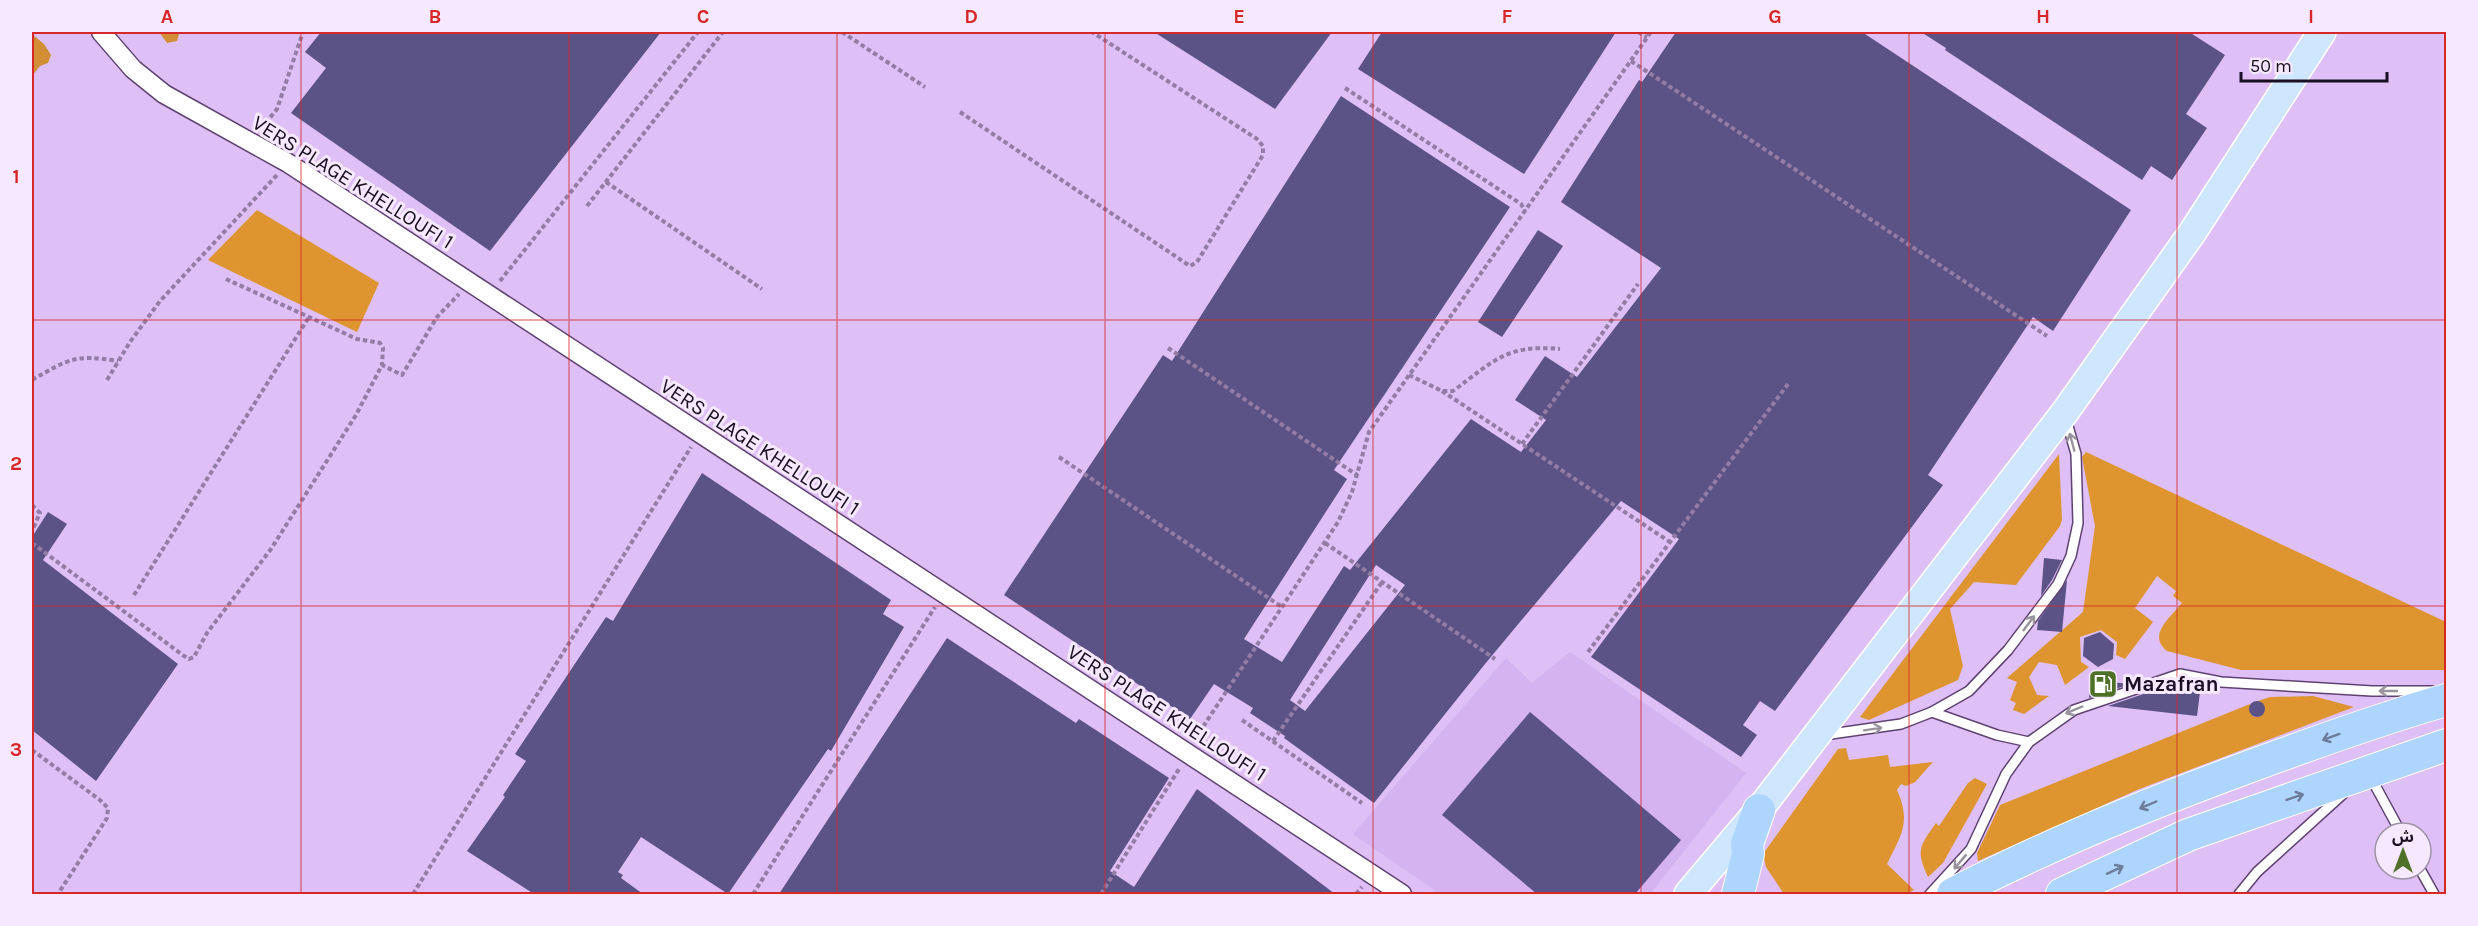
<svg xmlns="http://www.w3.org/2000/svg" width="2478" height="926" font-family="Karla,'Noto Sans Arabic',sans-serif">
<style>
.built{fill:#d5b2f0}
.green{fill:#de9530}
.forest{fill:#d18e34}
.building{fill:#5b5386;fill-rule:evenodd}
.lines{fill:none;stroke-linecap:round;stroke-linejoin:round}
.lane-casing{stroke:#5e4271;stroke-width:12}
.street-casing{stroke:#5e4271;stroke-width:21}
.primary-casing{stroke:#fff;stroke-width:30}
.highway-casing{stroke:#fff;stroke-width:34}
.path{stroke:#937ca5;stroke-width:4;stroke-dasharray:4.5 3;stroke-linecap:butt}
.lane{stroke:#fff;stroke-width:9}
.street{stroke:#fff;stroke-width:18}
.primary{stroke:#cee6fe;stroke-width:27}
.highway{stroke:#aed5fe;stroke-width:32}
.oneway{stroke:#98939c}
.oneway2{stroke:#6c7c9b}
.grid{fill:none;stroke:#d62828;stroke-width:1.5;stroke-opacity:0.55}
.labels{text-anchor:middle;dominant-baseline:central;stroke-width:6;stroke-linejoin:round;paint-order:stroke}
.street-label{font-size:21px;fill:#1b1023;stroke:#f5e8ff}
.poi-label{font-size:21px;font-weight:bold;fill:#1b1023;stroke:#f5e8ff;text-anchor:start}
.neatline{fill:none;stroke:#d62828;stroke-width:2}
.grid-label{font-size:20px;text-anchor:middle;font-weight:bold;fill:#d62828}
</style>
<rect width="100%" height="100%" fill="#debff6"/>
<polygon class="built" points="1570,652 1746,773 1650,894 1440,894 1353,834 1506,658 1532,683"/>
<g class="green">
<polygon points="257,210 379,283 357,332 208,260"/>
<path d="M2086,452L2446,622V670H2241L2167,651C2147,635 2170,618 2182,603L2173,596L2176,591L2157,576L2135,608L2153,622L2125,659L2116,655L2117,642L2101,630L2080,637L2081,662L2089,667L2065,685L2057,665L2039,662L2029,677L2037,695L2049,696L2024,714L2013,710L2016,703L2010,700L2017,682L2007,678L2083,612L2095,526L2082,457Z"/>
<polygon points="2059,454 2062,520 2060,526 2016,585 1974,582 1950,609 1963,666 1958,680 1869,720 1860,717"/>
<polygon points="2313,696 2354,707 2137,790 1978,861 1977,853 2000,805 2005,803 2250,704 2250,713 2254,717 2259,717 2264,713 2264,708 2258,701 2270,697"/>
<path d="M1846,748L1849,760L1888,755L1890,767L1933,762L1915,782L1906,786L1901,784L1897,790C1911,822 1902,834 1887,864L1914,890L1906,894H1784L1766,867L1763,854L1838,749Z"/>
<path d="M1975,778L1987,784L1943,863L1928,877C1916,850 1919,847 1936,823L1939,826L1968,783Z"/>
</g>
<g class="forest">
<polygon points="159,32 178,32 179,34 177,41 167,43"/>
<polygon points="32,34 44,44 51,55 48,63 40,66 32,76"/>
</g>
<g class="building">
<polygon points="321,32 661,32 490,251 291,113 326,68 305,52"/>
<polygon points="1154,32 1332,32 1275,109"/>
<polygon points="1382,32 1616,32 1524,174 1358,69"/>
<path d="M1676,32H1862L2131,210L2053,331L2033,317L1928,475L1943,485L1775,711L1760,701L1743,725L1757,735L1741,757L1591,657L1679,539L1621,501L1485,664L1374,803L1284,738L1285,736L1250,713L1253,708L1214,684L1190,719L1004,595L1163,355L1172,361L1341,96L1510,207L1334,470L1347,479L1244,639L1282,662L1344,566L1350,570L1471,419L1521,452L1546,420L1515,400L1545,356L1577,377L1661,268L1561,202L1639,80L1642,82ZM1376,565L1405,585L1305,711L1290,700Z"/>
<polygon points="1921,32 2189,32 2225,55 2186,114 2207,128 2172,180 2151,166 2142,180 1945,50 1946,48"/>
<polygon points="1538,230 1563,246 1502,337 1478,322"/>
<polygon points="702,473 891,600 883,614 904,627 831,751 828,749 728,894 641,837 618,872 623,875 621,878 643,894 534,894 467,851 505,797 503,795 526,761 515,754 606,617 613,621"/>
<polygon points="48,512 67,524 43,560 178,664 96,781 32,730 32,537"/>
<polygon points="2044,558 2062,560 2052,580 2041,596"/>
<polygon points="2067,580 2062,632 2037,630 2038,621"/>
<polygon points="2100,632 2114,644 2113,659 2098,667 2083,656 2084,638"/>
<polygon points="947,638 1076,723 1079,719 1169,778 1110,871 1134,887 1197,789 1335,894 779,894"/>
<polygon points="2091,680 2130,684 2089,698"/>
<polygon points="2161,688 2200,692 2197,716 2108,706"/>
<circle cx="2257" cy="709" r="8"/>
<polygon points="1530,712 1681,840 1635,894 1537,894 1442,815"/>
</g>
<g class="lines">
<g class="lane-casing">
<g id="lane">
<polyline points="1932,712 1997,735 2029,742"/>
<polyline points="1824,735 1901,724 1932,712 1969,691 2008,650 2058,584 2071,556 2078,523 2076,454 2066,419"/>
<polyline points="2370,776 2401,833"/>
<polyline points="2420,869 2434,894"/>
<polyline points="1930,894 1971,849 2006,774 2029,742 2074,710 2180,674 2221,682 2372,691 2432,691"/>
<polyline points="2239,894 2257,872 2343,794"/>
</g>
</g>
<g class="street-casing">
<polyline id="street" points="101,32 133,69 164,94 288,163 1402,894"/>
</g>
<g class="primary-casing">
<polyline id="primary" points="1688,894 1759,810 2065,412 2192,233 2322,32"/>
</g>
<g class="highway-casing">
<g id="highway">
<polyline points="1738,894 1748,854 1747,844 1759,810"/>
<path d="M1953,894C2049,844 2150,803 2251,766C2316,742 2380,719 2446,700"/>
<polyline points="2062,894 2188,835 2446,745"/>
</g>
</g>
<g class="path">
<polyline points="842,32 925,87"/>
<polyline points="1638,32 1647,37"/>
<polyline points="1631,61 2047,336"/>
<polyline points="1345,88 1521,204 1525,211"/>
<polyline points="960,112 1190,266 1197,262 1263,155 1263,146 1257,139 1092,32"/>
<polyline points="261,129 277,109 303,32"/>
<polyline points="606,182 762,289"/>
<polyline points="587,206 723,32"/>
<polyline points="226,279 357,339 380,343 383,348 382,365"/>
<polyline points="500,281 698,32"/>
<polyline points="1168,348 1357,475"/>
<path d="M1409,375L1442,391H1453C1494,361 1506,344 1560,349"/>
<path d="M32,380C69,359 74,354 118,361"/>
<polyline points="107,380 130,342 160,301 277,175"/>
<polyline points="1442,391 1670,542"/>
<polyline points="1522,444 1638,284"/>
<polyline points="1059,457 1282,607"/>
<polyline points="32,505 40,513 32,531"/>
<polyline points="32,543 184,656 189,659 194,657 207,633 271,549 356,415 382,365 402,375 437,317 459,294"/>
<polyline points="1325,543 1495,659"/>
<polyline points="134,595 309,317"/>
<polyline points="1588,652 1788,384"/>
<polyline points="1242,720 1362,803"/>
<polyline points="1195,739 1338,522 1352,492 1369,432 1651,32"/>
<polyline points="1273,741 1382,582"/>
<polyline points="32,750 100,800 108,808 107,818 58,894"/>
<polyline points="413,894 691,447"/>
<polyline points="753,894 935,607"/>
<polyline points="1101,894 1179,769"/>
<polyline points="1356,894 1362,887"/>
</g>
<use href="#lane" class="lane"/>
<use href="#street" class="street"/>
<use href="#primary" class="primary"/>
<use href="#highway" class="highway"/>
</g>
<defs><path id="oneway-shaft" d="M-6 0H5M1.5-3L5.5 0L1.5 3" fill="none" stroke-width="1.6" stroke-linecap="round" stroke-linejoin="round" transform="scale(1.5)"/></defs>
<g class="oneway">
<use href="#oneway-shaft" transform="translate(2072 442) rotate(-105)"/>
<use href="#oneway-shaft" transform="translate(2029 623) rotate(-53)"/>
<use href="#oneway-shaft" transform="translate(2388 691) rotate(180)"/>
<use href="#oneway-shaft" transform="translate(2074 710) rotate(157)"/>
<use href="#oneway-shaft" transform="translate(1873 729) rotate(-9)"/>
<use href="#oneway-shaft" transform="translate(1960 862) rotate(130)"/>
</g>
<g class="oneway2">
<use href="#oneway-shaft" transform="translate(2331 737) rotate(160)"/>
<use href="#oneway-shaft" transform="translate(2295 797) rotate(-19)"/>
<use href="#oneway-shaft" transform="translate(2148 805) rotate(157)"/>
<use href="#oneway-shaft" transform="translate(2115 870) rotate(-25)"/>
</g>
<path class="grid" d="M301,32V894M569,32V894M837,32V894M1105,32V894M1373,32V894M1641,32V894M1909,32V894M2177,32V894M32,320H2446M32,606H2446"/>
<defs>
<g id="fuel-square" transform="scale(1.5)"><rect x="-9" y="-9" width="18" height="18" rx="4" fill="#4e7027" stroke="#f5e8ff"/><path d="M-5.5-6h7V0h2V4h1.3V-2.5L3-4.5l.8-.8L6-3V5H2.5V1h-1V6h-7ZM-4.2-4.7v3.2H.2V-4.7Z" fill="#fff"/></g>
</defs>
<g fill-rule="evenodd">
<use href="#fuel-square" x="2103" y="684"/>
</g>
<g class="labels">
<g class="street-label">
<text transform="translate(353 182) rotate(32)">VERS PLAGE KHELLOUFI 1</text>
<text transform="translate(760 447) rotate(33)">VERS PLAGE KHELLOUFI 1</text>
<text transform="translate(1167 713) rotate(33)">VERS PLAGE KHELLOUFI 1</text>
</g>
<g class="poi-label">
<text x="2124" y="684">Mazafran</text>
</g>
</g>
<rect width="2478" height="926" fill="none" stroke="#f5e8ff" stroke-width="66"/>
<g transform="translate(2403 851)"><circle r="28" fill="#f5e8ff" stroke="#9e92a7" stroke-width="1.5"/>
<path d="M0-4.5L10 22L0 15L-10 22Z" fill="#4e7027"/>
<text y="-9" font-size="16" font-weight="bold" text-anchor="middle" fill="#1b1023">ش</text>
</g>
<path d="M2241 72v9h146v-9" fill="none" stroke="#1b1023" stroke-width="3"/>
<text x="2250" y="72" font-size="18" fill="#1b1023" stroke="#f5e8ff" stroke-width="4.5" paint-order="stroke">50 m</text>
<rect x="33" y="33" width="2412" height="860" class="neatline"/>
<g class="grid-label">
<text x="167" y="23">A</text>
<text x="435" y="23">B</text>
<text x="703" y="23">C</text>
<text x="971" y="23">D</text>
<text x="1239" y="23">E</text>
<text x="1507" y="23">F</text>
<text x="1775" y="23">G</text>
<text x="2043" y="23">H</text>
<text x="2311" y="23">I</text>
<text x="16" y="183">1</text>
<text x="16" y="470">2</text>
<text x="16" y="756">3</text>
</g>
</svg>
